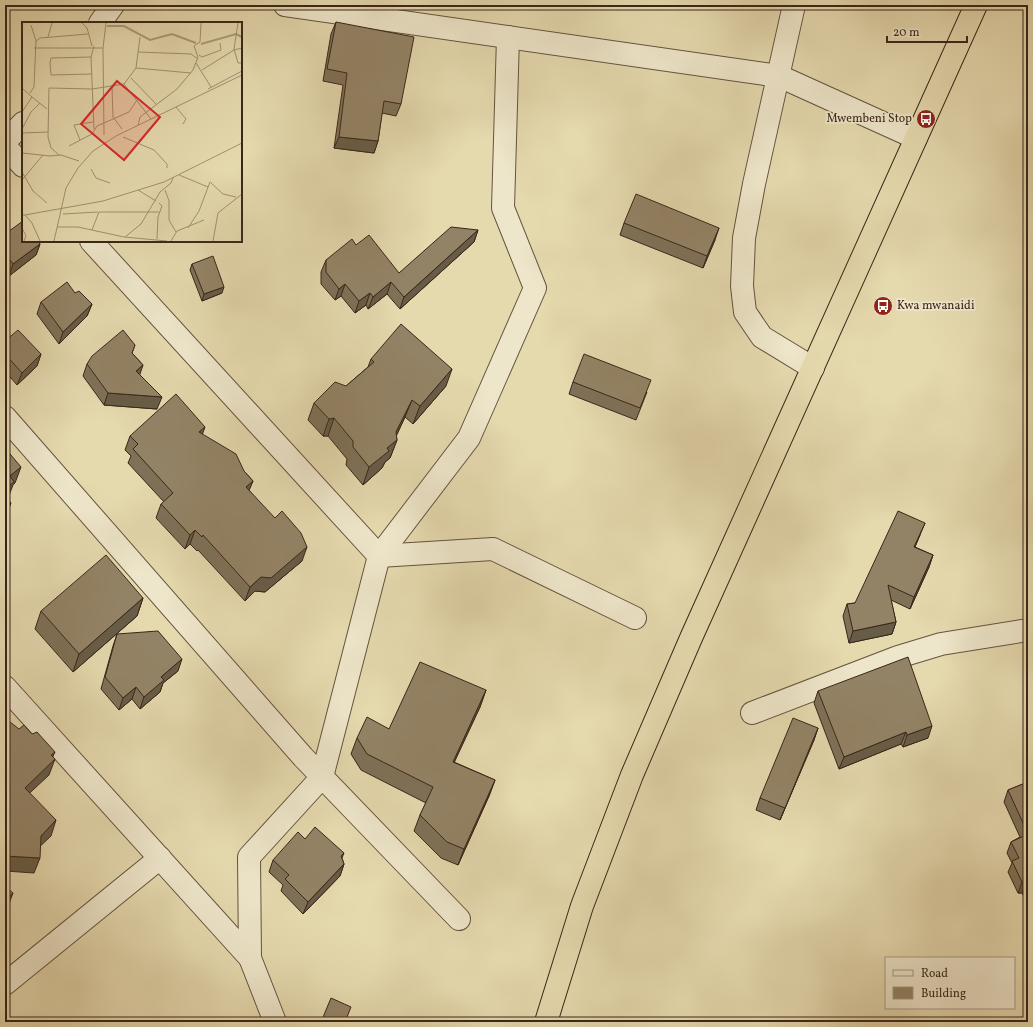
<svg xmlns="http://www.w3.org/2000/svg" width="1033" height="1027" font-family="Vollkorn,serif">
<style>
.lines{fill:none;stroke-linecap:round;stroke-linejoin:round}
.minor-casing{stroke:#65533e;stroke-width:24}
.highway-casing{stroke:#3a2619;stroke-width:24}
.minor{stroke:#eee6ca;stroke-width:22}
.highway{stroke:#e5d9ae;stroke-width:22}
.wall{fill:#7e7158;stroke:#3a2619}
.shaded-wall{fill:#675c47;stroke:#3a2619}
.building{fill:#938366;stroke:#3a2619}
.labels{text-anchor:middle;dominant-baseline:central;stroke-width:3.5;stroke-linejoin:round;paint-order:stroke}
.poi-label{font-size:12px;fill:#3a2619;stroke:#eee6ca;text-anchor:end}
.inset-river{fill:none;stroke:#ab9c7b;stroke-width:2}
.inset-road{fill:none;stroke:#a19172;stroke-width:1}
.view{fill:#d62828;fill-opacity:0.15;stroke:#d62828;stroke-width:2}
.inset-edge{fill:none;stroke:#3a2619;stroke-width:2}
</style>
<rect width="100%" height="100%" fill="#e5d9ae"/>
<filter id="stains"><feTurbulence type="fractalNoise" baseFrequency=".005" numOctaves="4"/><feColorMatrix values="0 0 0 0 .2 0 0 0 0 .09 0 0 0 0 .02 0 0 0 .5 -.17"/></filter>
<radialGradient id="worn" r=".72"><stop offset=".6" stop-color="#630" stop-opacity="0"/><stop offset="1" stop-color="#630" stop-opacity=".3"/></radialGradient>
<g class="lines">
<g class="minor-casing">
<g id="minor">
<polyline points="285,5 779,76 916,138"/>
<polyline points="794,5 754,184 744,238 742,286 745,312 762,337 813,368"/>
<polyline points="100,23 113,5"/>
<polyline points="5,142 23,123"/>
<polyline points="5,146 23,166"/>
<polyline points="91,241 379,556 493,549 635,618"/>
<polyline points="5,417 303,757 459,919"/>
<polyline points="5,687 250,958"/>
<polyline points="752,713 898,657 941,644 1028,630"/>
<polyline points="5,984 160,858"/>
<polyline points="275,1022 250,958 249,857 322,777 379,556 469,438 535,288 503,208 508,37"/>
</g>
</g>
<g class="highway-casing">
<polyline id="highway" points="546,1022 582,906 632,775 691,638 976,5"/>
</g>
<use href="#minor" class="minor"/>
<use href="#highway" class="highway"/>
</g>
<g class="wall">
<polygon points="336,22 401,104 396,116 382,113 378,141 374,153 334,148 343,85 323,81 331,34"/>
<polygon points="624,223 715,240 703,268 620,235"/>
<polygon points="478,230 474,242 400,309 387,294 368,309 366,305 355,313 341,296 335,300 321,284 321,272 326,260 356,245 399,273"/>
<polygon points="5,234 40,244 36,255 9,276 5,271"/>
<polygon points="192,264 222,293 202,301 190,270"/>
<polygon points="75,293 92,304 87,316 59,344 37,314 41,302"/>
<polygon points="5,341 41,354 37,366 17,385 5,371"/>
<polygon points="135,345 132,353 143,365 139,374 157,409 104,405 83,376 87,364"/>
<polygon points="371,359 446,386 413,424 405,417 396,436 397,440 390,458 385,462 382,468 363,485 346,465 347,459 328,436 323,436 308,420 314,403 346,386 368,367"/>
<polygon points="573,382 647,392 636,420 569,394"/>
<polygon points="202,435 244,471 253,481 249,490 302,561 265,592 255,591 245,601 198,550 197,551 190,544 185,549 156,518 161,504 164,502 128,463 131,456 125,450 130,436"/>
<polygon points="920,535 915,547 933,555 929,567 910,609 891,600 896,622 892,634 849,643 843,616 847,604 855,603"/>
<polygon points="143,598 137,616 73,672 35,629 41,611"/>
<polygon points="117,634 178,671 163,683 160,692 140,709 132,699 119,710 101,689 113,646"/>
<polygon points="486,690 480,707 454,762 495,780 489,796 458,865 441,858 414,831 420,815 426,803 361,770 351,754 357,738 389,729"/>
<polygon points="818,691 928,738 903,747 901,744 839,769 814,703"/>
<polygon points="818,728 814,740 780,820 756,810 760,798"/>
<polygon points="1028,782 1028,900 1026,901 1022,893 1018,893 1008,872 1012,863 1007,853 1011,842 1020,837 1004,802 1008,790"/>
<polygon points="305,839 344,853 342,858 344,864 340,876 303,914 281,891 283,885 269,872 273,860"/>
</g>
<g class="shaded-wall">
<polygon points="339,137 378,141 374,153 334,148"/>
<polygon points="719,228 715,240 703,268 707,256"/>
<polygon points="478,230 474,242 400,309 404,297"/>
<polygon points="40,244 36,255 9,276 13,264"/>
<polygon points="391,282 387,294 368,309 373,297"/>
<polygon points="345,284 341,296 335,300 339,289"/>
<polygon points="224,287 222,293 202,301 204,294"/>
<polygon points="370,293 366,305 355,313 359,301"/>
<polygon points="92,304 87,316 59,344 63,332"/>
<polygon points="41,354 37,366 17,385 22,373"/>
<polygon points="143,365 139,377 136,371"/>
<polygon points="452,369 446,386 413,424 420,406"/>
<polygon points="108,393 162,397 157,409 104,405"/>
<polygon points="412,400 405,417 393,443 397,440 390,458 385,462 382,468 363,485 369,467 387,448 396,432"/>
<polygon points="334,418 328,436 323,436 329,419"/>
<polygon points="205,427 200,441 199,432"/>
<polygon points="21,467 15,483 13,485 8,498 5,500 5,489 10,476"/>
<polygon points="253,481 247,495 246,487"/>
<polygon points="11,503 5,519 5,508"/>
<polygon points="925,523 920,535 910,558 914,547"/>
<polygon points="195,530 190,544 185,549 190,535"/>
<polygon points="307,547 302,561 265,592 255,591 245,601 250,587 261,577"/>
<polygon points="933,555 929,567 910,609 914,597"/>
<polygon points="143,598 137,616 73,672 79,654"/>
<polygon points="896,622 892,634 849,643 853,631"/>
<polygon points="182,659 178,671 163,683 160,692 140,709 144,697 161,677"/>
<polygon points="136,687 132,699 119,710 123,698"/>
<polygon points="486,690 480,707 447,778 453,762"/>
<polygon points="932,726 928,738 903,747 907,735"/>
<polygon points="818,728 814,740 780,820 785,808"/>
<polygon points="906,732 901,744 839,769 844,757"/>
<polygon points="55,752 50,763 55,759 49,775 19,803 25,788"/>
<polygon points="495,780 489,796 458,865 464,849"/>
<polygon points="56,820 51,836 35,851 41,836"/>
<polygon points="5,856 40,858 34,873 5,871"/>
<polygon points="344,864 340,876 303,914 308,902"/>
<polygon points="1022,882 1026,882 1022,893 1018,893"/>
<polygon points="13,893 7,909 5,911 5,902"/>
<polygon points="1028,895 1028,900 1026,901"/>
</g>
<g class="building">
<polygon points="336,22 414,37 401,104 384,101 378,141 339,137 347,73 327,69"/>
<polygon points="636,194 719,228 707,256 624,223"/>
<polygon points="23,221 23,241 38,241 40,244 13,264 5,253 5,234"/>
<polygon points="451,227 478,230 404,297 391,282 373,297 370,293 359,301 345,284 339,289 326,272 326,260 352,239 356,245 369,235 399,273"/>
<polygon points="213,256 224,287 204,294 192,264"/>
<polygon points="67,282 75,293 79,291 92,304 63,332 41,302"/>
<polygon points="401,324 452,369 420,406 412,400 396,432 397,440 387,448 389,451 369,467 353,447 353,441 334,418 329,419 314,403 335,382 346,386 374,362 371,359"/>
<polygon points="18,330 41,354 22,373 5,354 5,341"/>
<polygon points="123,330 135,345 132,353 143,365 136,371 162,397 108,393 87,364 92,356"/>
<polygon points="584,354 651,380 640,408 573,382"/>
<polygon points="176,394 205,427 199,432 236,454 244,471 253,481 246,487 275,518 282,511 301,533 307,547 271,578 261,577 250,587 203,535 202,537 195,530 190,535 161,504 173,493 133,449 138,444 130,436"/>
<polygon points="5,448 21,467 10,476 14,482 5,489"/>
<polygon points="5,496 11,503 5,508"/>
<polygon points="898,511 925,523 914,547 933,555 914,597 888,585 896,622 853,631 847,604 855,603"/>
<polygon points="106,555 143,598 79,654 41,611"/>
<polygon points="158,631 182,659 161,677 164,680 144,697 136,687 123,698 105,677 117,634"/>
<polygon points="908,657 932,726 907,735 906,732 844,757 818,691"/>
<polygon points="420,662 486,690 453,762 495,780 464,849 447,842 420,815 433,787 367,754 357,738 367,717 389,729"/>
<polygon points="5,718 19,729 24,725 32,734 37,732 55,752 51,755 55,759 25,788 56,820 41,836 40,858 5,856"/>
<polygon points="793,718 818,728 785,808 760,798"/>
<polygon points="1028,782 1028,886 1026,882 1022,882 1012,861 1019,858 1011,842 1028,834 1008,790"/>
<polygon points="315,827 344,853 341,856 344,864 308,902 285,879 289,875 273,860 298,832 305,839"/>
<polygon points="5,886 13,893 5,902"/>
<polygon points="331,998 351,1007 345,1022 321,1022"/>
</g>
<defs>
<g id="bus-disc" transform="scale(1)"><circle r="9.5" fill="#8f2418" stroke="#eee6ca"/><path d="M-5-6H5V4H4V6H2V4H-2V6H-4V4H-5ZM-3.5-4V0h7V-4ZM-3.5 1.2v1.5H-2V1.2ZM2 1.2v1.5H3.5V1.2Z" fill="#fff"/></g>
</defs>
<g fill-rule="evenodd">
<use href="#bus-disc" x="926" y="119"/>
<use href="#bus-disc" x="883" y="306"/>
</g>
<g class="labels">
<g class="poi-label">
<text x="912" y="119">Mwembeni Stop</text>
<text x="897" y="306" text-anchor="start">Kwa mwanaidi</text>
</g>
</g>
<g transform="translate(22 22)">
<rect width="220" height="220" fill="#e5d9ae"/>
<path class="inset-river" d="M85,4H102L128,18L150,12L174,21M179,22L214,12L220,15"/>
<path class="inset-road" d="M60,1L65,6L70,24M216,1L212,27L216,41H220M9,3L14,19M26,15L30,1M12,26H81M116,30L169,32L176,37M177,33L180,35L199,28L198,21M69,35L29,36L28,41L29,53L70,52M174,41L189,65M114,46L169,51M180,48L212,28L220,26M109,56L134,82M102,62L129,97M90,65L91,95L100,107M0,66L10,75L0,90M186,67L220,49M8,71L12,65L14,19L18,16L66,12M10,75L25,87M154,85L164,97L161,102M116,103L118,95L155,67L171,48L176,35L172,24L178,20L179,1M0,107L9,90L18,81M72,107L69,35L72,24M0,111L26,110M82,113L81,26L84,1M101,115L132,128L145,142V146M58,118L52,103L71,100M47,124L70,112L75,104L107,90L115,78M0,131L28,134L39,133L57,139M37,133L29,126L26,115L27,66L70,67L102,62L114,46L118,15M69,147L74,156L88,161M0,150L11,169L25,181M157,153L186,165M0,158L21,133M116,168L134,179M143,168L147,179V198L154,210M41,192L76,190M0,193H3L10,201L18,219M3,193L81,179L142,160L220,121M35,205H56L102,215L145,219M0,206L4,214L2,219M166,206L177,189L188,160L201,172L214,175M70,208L77,190H137M103,215L119,202L138,170L149,161L151,156M135,217L136,195L140,184L137,181M32,219L44,166L56,146L71,129L94,114L220,53M149,219L155,209L182,198M191,219L196,191L220,172"/>
<path class="view" d="M95,59L138,95L102,138L59,102Z"/>
<rect width="220" height="220" class="inset-edge"/>
</g>
<rect width="1033" height="1027" fill="none" stroke="#e5d9ae" stroke-width="20"/>
<rect x="6" y="6" width="1021" height="1015" fill="none" stroke="#3a2619" stroke-width="2"/>
<rect x="10" y="10" width="1013" height="1007" fill="none" stroke="#3a2619"/>
<rect x="885" y="957" width="130" height="52" fill="#eee6ca" stroke="#a69983"/>
<rect x="893" y="970" width="20" height="6" fill="#eee6ca" stroke="#a69983"/>
<text x="921" y="977" font-size="12" fill="#3a2619">Road</text>
<rect x="893" y="987" width="20" height="12" fill="#938366" stroke="#a69983"/>
<text x="921" y="997" font-size="12" fill="#3a2619">Building</text>
<path d="M887 36v6h80v-6" fill="none" stroke="#3a2619" stroke-width="2"/>
<text x="893" y="36" font-size="12" fill="#3a2619" stroke="#eee6ca" stroke-width="3" paint-order="stroke">20 m</text>
<rect width="100%" height="100%" filter="url(#stains)"/>
<rect width="100%" height="100%" fill="url(#worn)"/>
</svg>
